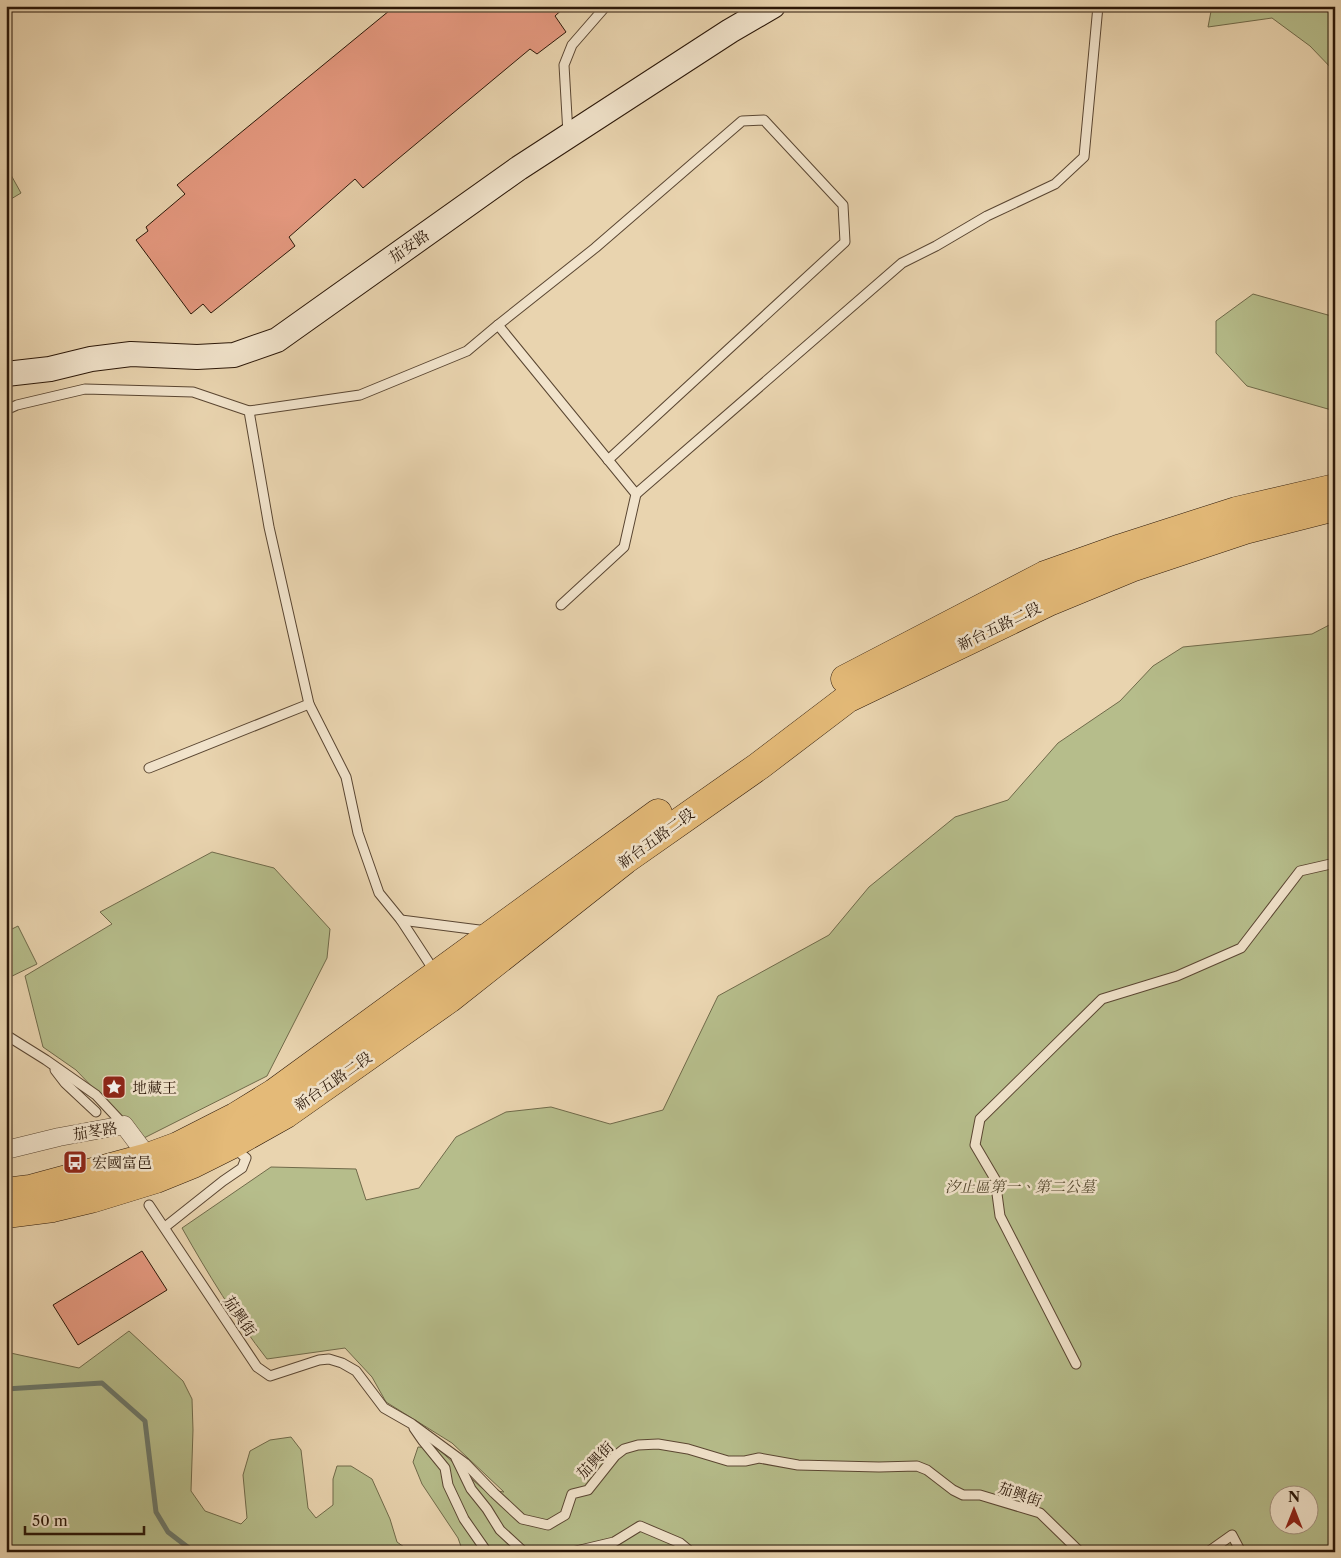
<svg xmlns="http://www.w3.org/2000/svg" width="1341" height="1558" font-family="'Libre Caslon Text','Noto Serif TC',serif">
<style>
.green{fill:#b6bd8b;stroke:#706a4a;fill-rule:evenodd}
.lines{fill:none;stroke-linecap:round;stroke-linejoin:round}
.stream{stroke:#6c786a;stroke-width:5}
.building{fill:#e59980;stroke:#2b1708}
.lane-casing{stroke:#5a4632;stroke-width:11}
.street-casing{stroke:#5a4632;stroke-width:19}
.secondary-casing{stroke:#2b1708;stroke-width:26}
.primary-casing{stroke:#2b1708;stroke-width:29}
.lane{stroke:#f1e3cb;stroke-width:9}
.street{stroke:#f1e3cb;stroke-width:18}
.secondary{stroke:#f1e3cb;stroke-width:24}
.primary{stroke:#e4ba78;stroke-width:28}
.labels{text-anchor:middle;dominant-baseline:central;stroke-width:5;stroke-linejoin:round;paint-order:stroke}
.street-label{font-size:15px;fill:#2b1708;stroke:#f1e3cb}
.poi-label{font-size:15px;fill:#2b1708;stroke:#f1e3cb;text-anchor:start}
.park-label{font-size:15px;font-style:italic;fill:#55492f;stroke:#f1e3cb}
</style>
<rect width="100%" height="100%" fill="#e9d4af"/>
<filter id="stains"><feTurbulence type="fractalNoise" baseFrequency=".004" numOctaves="4"/><feColorMatrix values="0 0 0 0 .2 0 0 0 0 .09 0 0 0 0 .02 0 0 0 .5 -.17"/></filter>
<radialGradient id="worn" r=".72"><stop offset=".6" stop-color="#630" stop-opacity="0"/><stop offset="1" stop-color="#630" stop-opacity=".3"/></radialGradient>
<g class="green">
<polygon points="1212,6 1335,6 1335,72 1310,46 1272,18 1208,27"/>
<polygon points="6,166 21,193 6,202"/>
<polygon points="1253,294 1335,317 1335,411 1247,386 1216,353 1216,321"/>
<path d="M1335,622V1552H463L458,1538L422,1484L413,1462L418,1447L437,1448L483,1489L504,1492L452,1443L386,1402L372,1377L345,1348L267,1359C235,1318 208,1274 182,1228L271,1167L356,1169L366,1200L419,1188L456,1137L506,1112L551,1107L610,1124L663,1110L718,996L829,935L869,887L955,817L1008,800L1058,743L1120,701L1153,666L1183,647L1312,634ZM1278,1496H1308V1526H1278Z"/>
<polygon points="212,852 274,868 330,929 327,958 267,1076 142,1139 76,1070 43,1047 25,976 112,924 100,912"/>
<polygon points="18,926 37,964 6,979 6,932"/>
<polygon points="129,1331 183,1381 192,1399 193,1430 191,1491 205,1511 241,1524 247,1518 243,1475 250,1451 270,1440 291,1437 301,1450 308,1508 316,1518 333,1505 333,1479 337,1466 351,1466 372,1479 390,1519 397,1542 411,1552 6,1552 6,1352 79,1368"/>
</g>
<g class="lines">
<polyline class="stream" points="6,1389 102,1383 145,1421 156,1512 168,1532 194,1552"/>
</g>
<g class="building">
<polygon points="395,6 566,6 555,16 566,32 537,54 530,49 363,188 355,179 289,237 295,246 211,313 203,304 191,314 136,240 148,231 146,227 185,194 177,185"/>
<polygon points="142,1251 167,1290 78,1345 53,1305"/>
</g>
<g class="lines">
<g class="lane-casing">
<g id="lane">
<polyline points="568,134 564,65 572,45 606,6"/>
<polyline points="498,325 595,248 742,121 764,120 843,205 845,242 608,460"/>
<polyline points="6,410 17,405 85,389 193,392 249,411 269,527 309,704 346,777 358,833 379,893 401,920 435,972"/>
<polyline points="249,411 360,395 467,351 498,325 636,494 902,263 936,246 987,216 1055,184 1084,157 1098,6"/>
<polyline points="561,605 624,547 636,494"/>
<polyline points="149,768 309,704"/>
<polyline points="401,920 487,931"/>
<polyline points="6,1035 46,1060 96,1095 124,1125"/>
<polyline points="55,1070 65,1083 96,1112"/>
<polyline points="149,1205 257,1367 270,1376 319,1360 329,1359 342,1363 356,1371 384,1408 412,1424 465,1463 494,1493 522,1519 548,1525 565,1515 572,1494 588,1490 615,1456 624,1449 638,1445 658,1444 688,1449 728,1461 745,1461 759,1458 798,1465 879,1467 917,1466 927,1470 953,1490 963,1495 980,1495 1040,1513 1078,1550 1083,1552"/>
<polyline points="165,1227 223,1181 242,1168 246,1158 233,1147"/>
<polyline points="1076,1364 1000,1216 995,1179 975,1145 980,1119 1102,999 1177,976 1241,948 1300,871 1335,863"/>
<polyline points="414,1428 423,1441 445,1468 448,1485 464,1519 487,1552"/>
<polyline points="456,1458 471,1489 487,1509 500,1530 524,1552"/>
<polyline points="572,1552 614,1542 640,1526 680,1543 691,1552"/>
<polyline points="1208,1552 1232,1535 1241,1552"/>
</g>
</g>
<g class="street-casing">
<polyline id="street" points="6,1150 59,1137 124,1125 148,1157 151,1164"/>
</g>
<g class="secondary-casing">
<polyline id="secondary" points="6,374 50,369 91,359 131,354 197,357 234,355 277,340 519,168 730,31 773,6"/>
</g>
<g class="primary-casing">
<g id="primary">
<polyline points="845,679 1045,575 1121,548 1236,511 1335,488"/>
<polyline points="6,1192 30,1189 148,1157 178,1146 235,1117 274,1093 658,813"/>
<polyline points="6,1214 53,1208 91,1199 156,1179 193,1164 231,1145 286,1114 449,999 625,860 759,766 847,699 1051,601 1131,568 1245,530 1335,507"/>
</g>
</g>
<use href="#lane" class="lane"/>
<use href="#street" class="street"/>
<use href="#secondary" class="secondary"/>
<use href="#primary" class="primary"/>
</g>
<defs>
<g id="sight-square" transform="scale(1.25)"><rect x="-9" y="-9" width="18" height="18" rx="4" fill="#8f2418" stroke="#f1e3cb"/><path d="M0-6L1.8-2.2L6-1.7L2.9 1.2L3.7 5.4L0 3.3L-3.7 5.4L-2.9 1.2L-6-1.7L-1.8-2.2Z" fill="#fff"/></g>
<g id="bus-square" transform="scale(1.25)"><rect x="-9" y="-9" width="18" height="18" rx="4" fill="#8f2418" stroke="#f1e3cb"/><path d="M-5-6H5V4H4V6H2V4H-2V6H-4V4H-5ZM-3.5-4V0h7V-4ZM-3.5 1.2v1.5H-2V1.2ZM2 1.2v1.5H3.5V1.2Z" fill="#fff"/></g>
</defs>
<g fill-rule="evenodd">
<use href="#sight-square" x="114" y="1087"/>
<use href="#bus-square" x="75" y="1162"/>
</g>
<g class="labels">
<g class="street-label">
<text transform="translate(409 246) rotate(-35)">茄安路</text>
<text transform="translate(999 626) rotate(-26)">新台五路二段</text>
<text transform="translate(656 838) rotate(-36)">新台五路二段</text>
<text transform="translate(333 1081) rotate(-35)">新台五路二段</text>
<text transform="translate(95 1131) rotate(-9)">茄苳路</text>
<text transform="translate(240 1316) rotate(56)">茄興街</text>
<text transform="translate(595 1460) rotate(-46)">茄興街</text>
<text transform="translate(1020 1494) rotate(19)">茄興街</text>
</g>
<g class="poi-label">
<text x="132" y="1087">地藏王</text>
<text x="92" y="1162">宏國富邑</text>
</g>
<g class="park-label">
<text x="1020" y="1186">汐止區第一、第二公墓</text>
</g>
</g>
<rect width="1341" height="1558" fill="none" stroke="#e9d4af" stroke-width="25"/>
<rect x="8" y="8" width="1326" height="1543" fill="none" stroke="#2b1708" stroke-width="2.5"/>
<rect x="12" y="12" width="1316" height="1533" fill="none" stroke="#2b1708"/>
<g transform="translate(1294 1510)"><circle r="24" fill="#f1e3cb" stroke="#a2917d"/>
<path d="M0-4L9 19L0 12L-9 19Z" fill="#8f2418"/>
<text y="-8" font-size="14" font-weight="bold" text-anchor="middle" fill="#2b1708">N</text>
</g>
<path d="M25 1526v8h119v-8" fill="none" stroke="#2b1708" stroke-width="2.5"/>
<text x="32" y="1526" font-size="15" fill="#2b1708" stroke="#f1e3cb" stroke-width="4" paint-order="stroke">50 m</text>
<rect width="100%" height="100%" filter="url(#stains)"/>
<rect width="100%" height="100%" fill="url(#worn)"/>
</svg>
